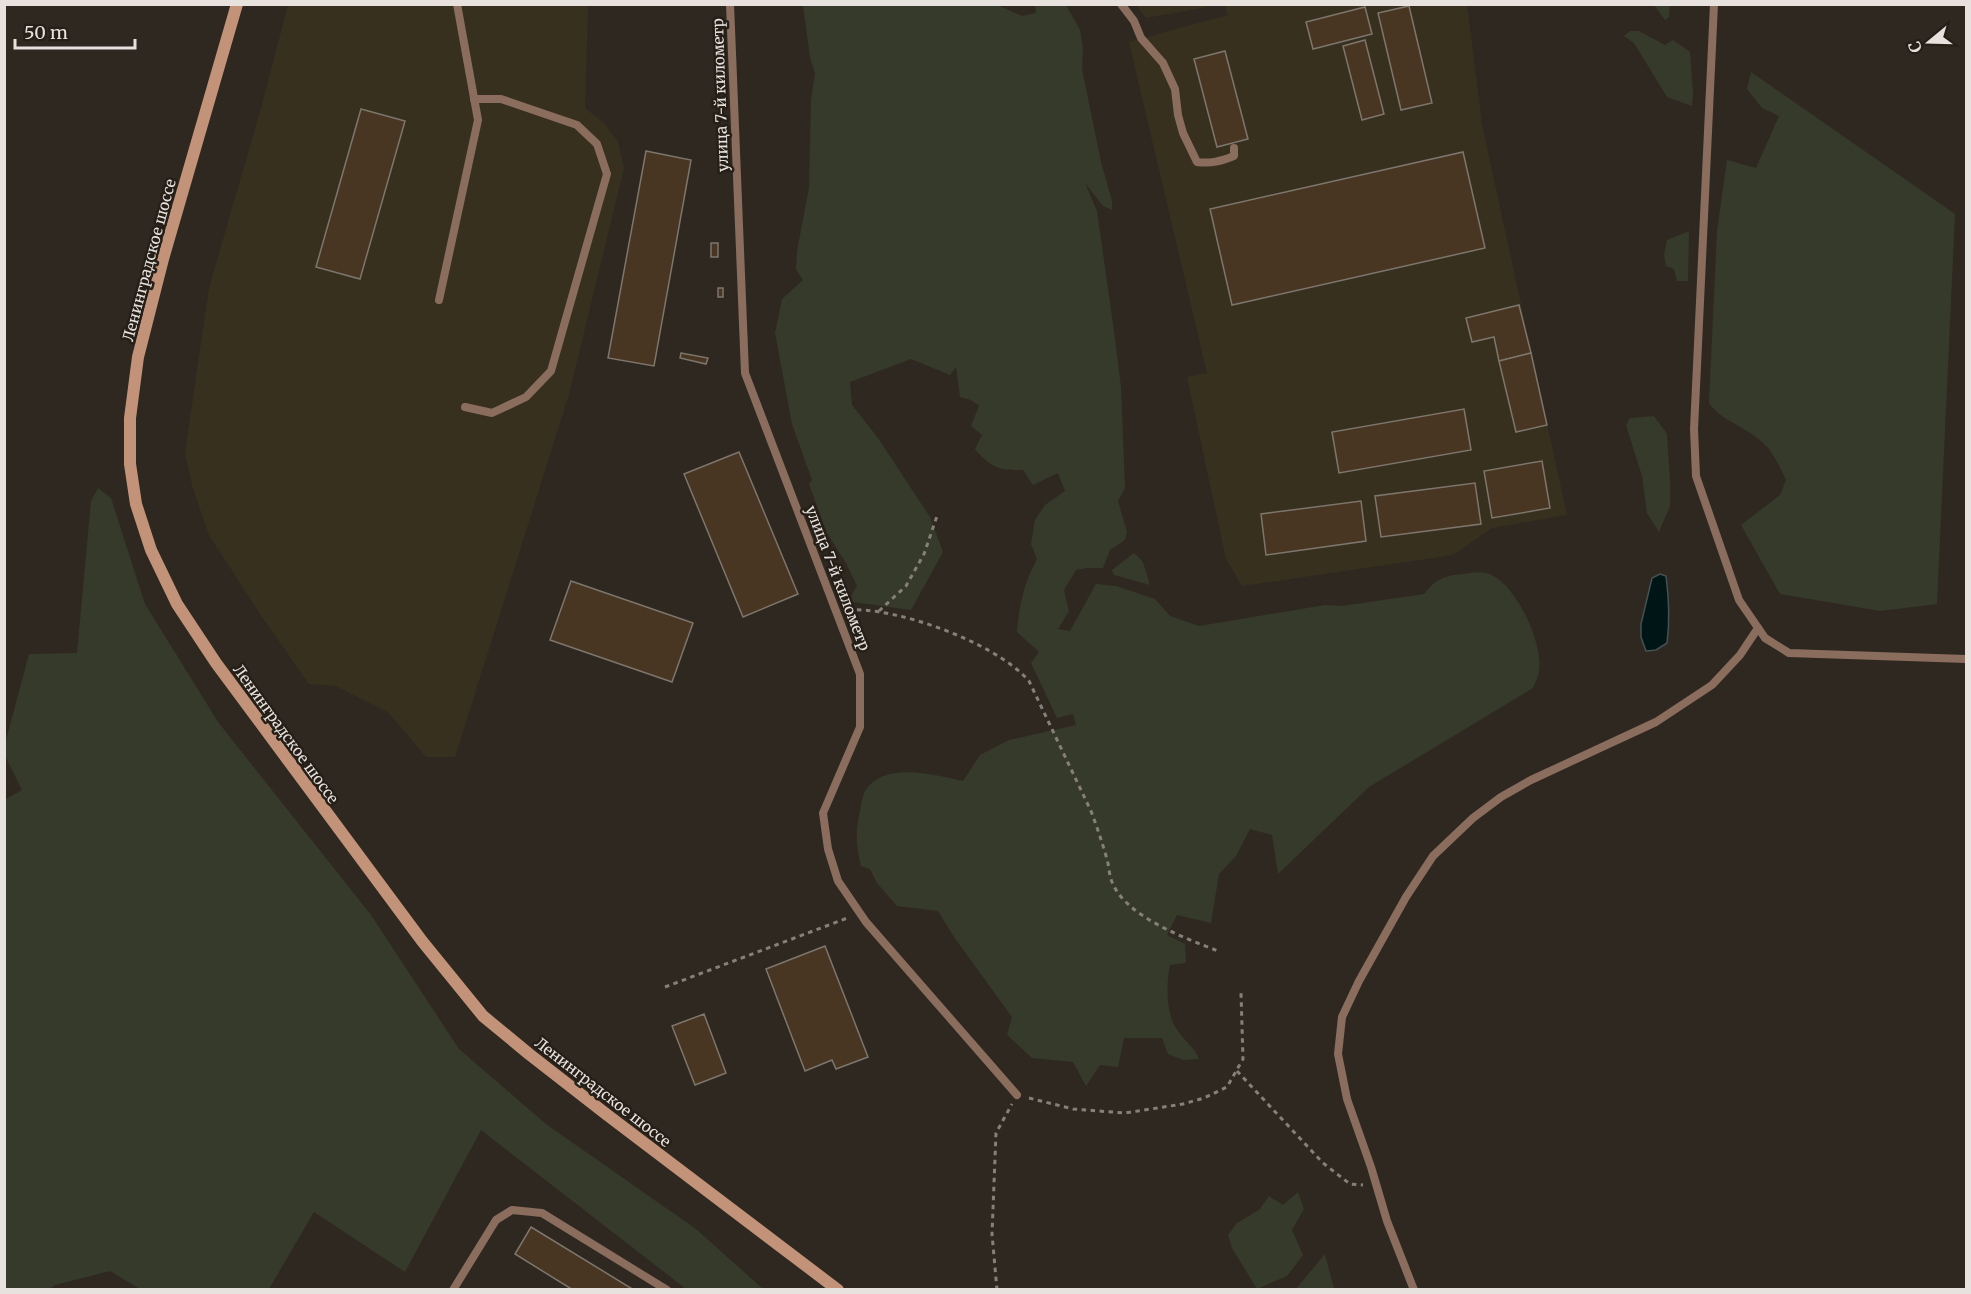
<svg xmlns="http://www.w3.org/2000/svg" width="1971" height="1294" font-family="Merriweather,serif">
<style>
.industrial{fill:#38301f}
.green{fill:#363a2a}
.water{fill:#001516;stroke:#455252;stroke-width:1.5}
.building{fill:#483622;stroke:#7d766d;stroke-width:1.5}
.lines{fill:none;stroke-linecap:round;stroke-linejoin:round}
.path{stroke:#868079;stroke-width:3;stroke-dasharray:4.5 4.5;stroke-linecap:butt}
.service{stroke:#8b6d5d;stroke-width:8}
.secondary{stroke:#c29378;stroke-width:12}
.labels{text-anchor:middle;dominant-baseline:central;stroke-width:5;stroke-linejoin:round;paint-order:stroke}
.street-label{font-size:15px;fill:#e7e2dd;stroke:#251f18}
</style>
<rect width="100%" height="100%" fill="#2f2821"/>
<g class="industrial">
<polygon points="288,5 588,5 585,108 604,123 618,142 624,168 569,394 455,757 426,757 389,713 336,686 309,684 258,611 209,535 193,489 185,453 209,288 260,112"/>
<polygon points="1136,5 1218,5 1146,18"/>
<polygon points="1225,5 1467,5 1482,125 1567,515 1492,528 1453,555 1242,586 1226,559 1187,377 1207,373 1129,42 1228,15"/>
</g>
<g class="green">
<path d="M803,5H997L1022,16L1036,13L1035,5H1066L1080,30L1083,48L1082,69L1101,162L1112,201V210L1103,206L1085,183L1097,211L1114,331L1121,387L1125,488L1118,501L1127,532L1125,540L1110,550L1103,568H1087L1076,570L1064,590L1069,611L1058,629L1070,631L1096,584L1116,586L1155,599L1170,616L1199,626L1325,605L1342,606L1424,594C1436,579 1443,576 1463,574C1470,573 1479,571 1486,573C1515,580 1543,643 1539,670C1539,676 1535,683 1533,688L1369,787L1278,874L1272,835L1250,829L1236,856L1219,874L1211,923L1177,915L1167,935L1185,944L1186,963L1170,965C1166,982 1166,1014 1176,1028C1183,1040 1194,1046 1199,1059L1183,1060L1168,1054L1162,1038H1124L1118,1067L1100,1065L1086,1086L1073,1062L1032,1058L1007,1035L1012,1017L954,937L938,911L897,906L877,883L870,869L861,866C856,847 855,831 860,811C861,806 862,798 864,793C882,760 935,775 963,781L980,755L1009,740L1076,725L1073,714L1057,718L1031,663L1039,652L1017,632C1019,605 1024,583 1037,559L1031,544L1035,520L1045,505L1065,491L1058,473L1033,485L1023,470C1000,471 990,467 975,449L982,435L971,426L979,406L971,400L960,397L956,367L950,375L911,359L850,382L852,405L878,438L930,517L943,552L911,610L853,602L851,596L857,586L846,563L827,533L809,484L812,480L792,424L775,333L782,299L803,280L796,269L797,251L809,188L811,99L815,74L810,57Z"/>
<polygon points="1654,5 1670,5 1669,17 1665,20"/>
<polygon points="1630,31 1639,31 1665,45 1673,40 1690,52 1693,94 1692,106 1667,97 1634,43 1624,36"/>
<path d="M1751,72L1955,214L1937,604L1880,611L1780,594L1741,525L1780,495L1786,480C1779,465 1771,447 1756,437C1740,425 1720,419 1709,403L1717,231L1727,160L1756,168L1779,116L1762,108L1747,89Z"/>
<polygon points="1689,231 1688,281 1677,281 1674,269 1666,266 1664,255 1667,240"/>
<polygon points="1654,416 1667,434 1670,482 1670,506 1659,532 1647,513 1642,476 1626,425 1630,418"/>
<polygon points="98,488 111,498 145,604 218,722 371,915 459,1049 546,1124 696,1229 763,1289 686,1289 481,1130 405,1272 314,1212 269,1289 140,1289 110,1271 55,1285 50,1289 5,1289 4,800 22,790 5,756 5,744 29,654 77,653 91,501"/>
<polygon points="1134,553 1143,562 1150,585 1114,575 1112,570"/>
<polygon points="1298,1192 1304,1209 1292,1230 1303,1255 1287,1276 1257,1289 1232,1248 1228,1235 1237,1223 1259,1210 1269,1196 1283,1205"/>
<polygon points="1325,1254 1334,1289 1296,1289"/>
</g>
<path class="water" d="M1660,574L1666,576C1669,599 1670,620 1667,643L1656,650L1646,651L1641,637V624L1652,578Z"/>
<g class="building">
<polygon points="1409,6 1432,103 1401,110 1378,13"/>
<polygon points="1365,7 1372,34 1313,49 1306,22"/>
<polygon points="1365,40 1384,114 1362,120 1343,46"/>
<polygon points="1225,51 1248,139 1217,147 1194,59"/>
<polygon points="361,109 405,121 360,279 316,267"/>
<polygon points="646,151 691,160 654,366 608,358"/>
<polygon points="1463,152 1485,248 1232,305 1210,209"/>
<rect x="711" y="243" width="7" height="14"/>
<rect x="718" y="288" width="5" height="9"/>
<polygon points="1519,305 1531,353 1499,361 1494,337 1472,342 1466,318"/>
<polygon points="681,353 708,358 706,364 680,358"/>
<polygon points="1531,353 1547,425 1516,432 1499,361"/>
<polygon points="1464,409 1471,450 1339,473 1332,432"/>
<polygon points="739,452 798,594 743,617 684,474"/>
<polygon points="1542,461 1550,508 1492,518 1484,471"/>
<polygon points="1475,483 1481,524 1381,537 1375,496"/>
<polygon points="1361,501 1366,541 1266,555 1261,514"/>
<polygon points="571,581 693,623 672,682 550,640"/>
<polygon points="825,946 868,1057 836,1069 832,1060 805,1071 766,969"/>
<polygon points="704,1014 726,1073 695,1085 672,1026"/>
<polygon points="531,1227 634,1290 573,1290 515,1254"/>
</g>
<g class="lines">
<g class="path">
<path d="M848,610C898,607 996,643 1029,681L1091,811C1097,827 1102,842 1107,859C1109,866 1109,875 1112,882C1126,917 1185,938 1218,951"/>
<polyline points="879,611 906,586 924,554 937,516"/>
<polyline points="665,987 850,917"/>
<polyline points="1237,1071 1323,1163 1350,1184 1363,1185"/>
<polyline points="1029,1098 1073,1109 1125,1113 1183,1104 1204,1098 1227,1087 1243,1059 1241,993"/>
<polyline points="997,1290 992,1234 996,1133 1012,1104"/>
</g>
<g class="service">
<polyline points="730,4 745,373 860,674 860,727 823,813 828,849 838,881 866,922 1017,1095"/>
<path d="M1121,4L1134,21L1141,38L1163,63L1175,89L1178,115L1183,133L1197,162C1211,164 1221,161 1234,156V148"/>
<polyline points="1714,4 1694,429 1696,476 1739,600 1765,638 1789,653 1966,659"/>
<polyline points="439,300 478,120 457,4"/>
<polyline points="465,407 492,413 526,397 551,371 607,174 597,144 577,125 501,99 474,99"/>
<polyline points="453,1290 496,1220 512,1210 542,1213 667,1290"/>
<polyline points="1414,1290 1387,1221 1371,1167 1347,1099 1338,1054 1342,1017 1359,981 1406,897 1433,856 1473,818 1501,797 1531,780 1656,722 1712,685 1740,655 1758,628"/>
</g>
<polyline class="secondary" points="237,4 163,259 138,357 130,418 130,464 136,504 151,550 177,604 216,663 422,941 483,1016 529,1054 606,1114 838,1290"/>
</g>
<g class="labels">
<g class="street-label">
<text transform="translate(720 95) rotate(-92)">улица 7-й километр</text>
<text transform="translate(149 260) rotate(-75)">Ленинградское шоссе</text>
<text transform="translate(838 578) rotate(69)">улица 7-й километр</text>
<text transform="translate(286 734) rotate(54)">Ленинградское шоссе</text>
<text transform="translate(603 1092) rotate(38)">Ленинградское шоссе</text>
</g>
</g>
<rect width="1971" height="1294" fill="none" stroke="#e7e2dd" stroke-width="12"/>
<g transform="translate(1929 42) rotate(251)" stroke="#251f18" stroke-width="4.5" paint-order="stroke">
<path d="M0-4.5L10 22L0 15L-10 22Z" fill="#e7e2dd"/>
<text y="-9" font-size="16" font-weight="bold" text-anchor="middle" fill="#e7e2dd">С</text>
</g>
<path d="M15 39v9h120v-9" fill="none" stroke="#e7e2dd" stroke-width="3"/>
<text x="24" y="39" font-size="18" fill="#e7e2dd" stroke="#251f18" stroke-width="4.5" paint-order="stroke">50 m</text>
</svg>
